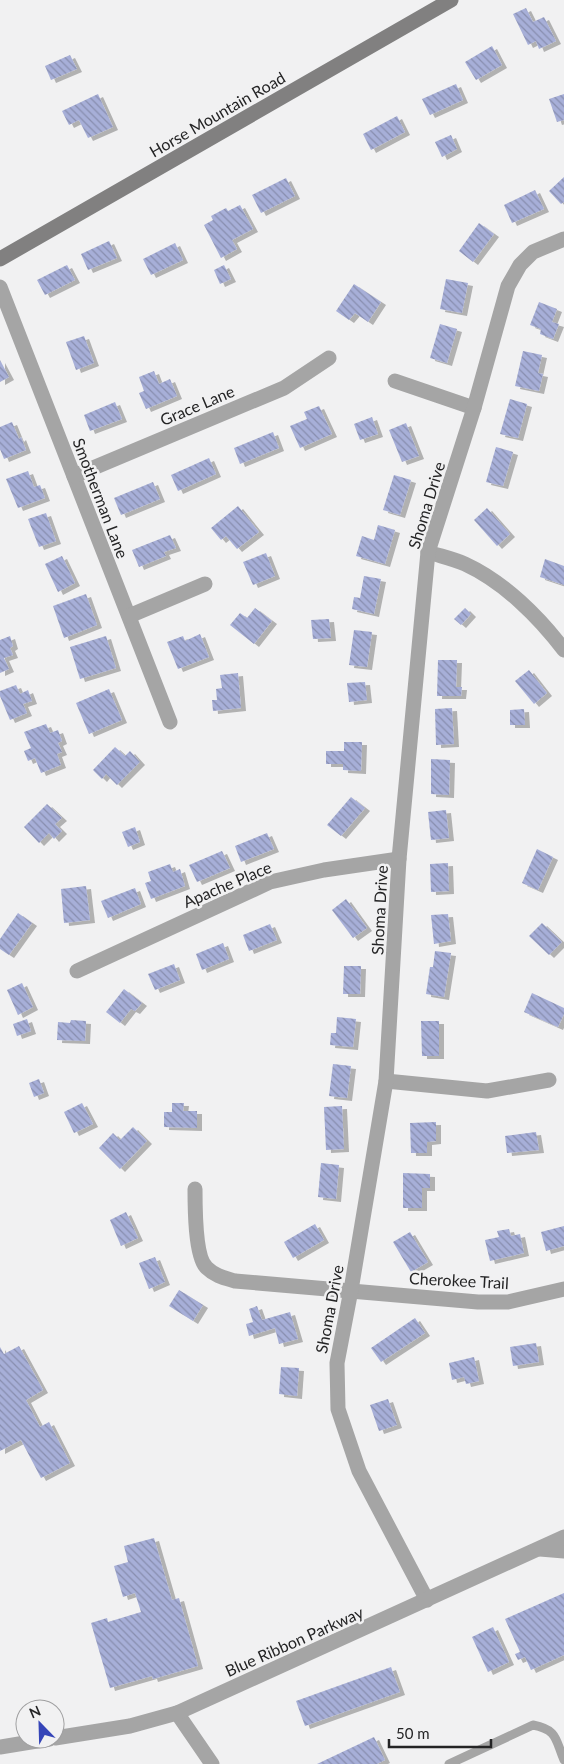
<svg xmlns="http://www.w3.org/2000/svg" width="564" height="1764" font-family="Lato,sans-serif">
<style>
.building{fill:url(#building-back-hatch);filter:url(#shadow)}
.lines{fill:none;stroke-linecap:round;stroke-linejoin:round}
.lane{stroke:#a5a5a5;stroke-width:9}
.street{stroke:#a5a5a5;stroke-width:15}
.secondary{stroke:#818080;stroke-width:15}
.labels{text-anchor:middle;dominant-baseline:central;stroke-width:5;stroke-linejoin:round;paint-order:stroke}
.street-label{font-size:16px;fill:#242425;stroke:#f1f1f2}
</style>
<defs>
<pattern id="building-back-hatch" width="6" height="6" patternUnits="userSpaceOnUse" patternTransform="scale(1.25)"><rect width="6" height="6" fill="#a7afd8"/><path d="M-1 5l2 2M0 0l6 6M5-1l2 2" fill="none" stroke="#888eaf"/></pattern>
<filter id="shadow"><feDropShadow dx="5" dy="3" stdDeviation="0" flood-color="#0004"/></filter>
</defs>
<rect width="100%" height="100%" fill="#f1f1f2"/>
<g class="building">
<polygon points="526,8 533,22 544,17 556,41 539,49 536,41 528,45 513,14"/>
<polygon points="492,46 502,65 476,80 465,62"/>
<polygon points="70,55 77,69 51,80 45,66"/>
<polygon points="456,84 463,100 430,115 422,99"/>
<polygon points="98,94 113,127 88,138 79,120 69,125 62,111"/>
<polygon points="564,94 564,120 557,122 549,99"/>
<polygon points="397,116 405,132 371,150 363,134"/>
<polygon points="451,135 457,149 442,157 435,142"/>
<polygon points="564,177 564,202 561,204 549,191"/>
<polygon points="286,178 295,196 261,213 252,195"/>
<polygon points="535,190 544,209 512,223 504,205"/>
<polygon points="240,205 253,229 232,240 237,249 221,258 204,225 213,220 211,216 226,208 228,211"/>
<polygon points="479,223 494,234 473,262 459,251"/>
<polygon points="109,241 117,258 88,270 81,254"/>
<polygon points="175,243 183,260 151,275 143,259"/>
<polygon points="67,265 75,280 45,295 37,280"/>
<polygon points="224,265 231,279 220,284 214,270"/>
<polygon points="446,279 468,283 462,313 440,309"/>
<polygon points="354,284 381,302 368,322 355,313 349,320 336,311"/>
<polygon points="539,302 557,309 552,322 559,324 553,339 540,334 541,329 530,325"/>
<polygon points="440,324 457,329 447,363 430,358"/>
<polygon points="84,336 94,363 76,370 66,342"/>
<polygon points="523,351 542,355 538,373 543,374 539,391 515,386"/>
<polygon points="0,360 9,377 0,382"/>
<polygon points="154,371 159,384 170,379 177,396 146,409 139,393 144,391 139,377"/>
<polygon points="510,399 527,404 518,438 500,434"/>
<polygon points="115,402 122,419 90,431 84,415"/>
<polygon points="319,406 332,434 300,448 290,426 307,419 304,412"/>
<polygon points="372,417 378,434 360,440 354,424"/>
<polygon points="12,422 19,439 21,437 26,450 4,459 0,449 0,427"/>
<polygon points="406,423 419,456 402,462 389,430"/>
<polygon points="273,432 279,448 240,464 234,448"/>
<polygon points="496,447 513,452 503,486 486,482"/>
<polygon points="209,458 216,474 178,491 171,475"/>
<polygon points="28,471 34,487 40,485 45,498 18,508 6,479"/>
<polygon points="394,475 411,480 400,515 383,510"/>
<polygon points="153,482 160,499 121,515 114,498"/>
<polygon points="238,506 259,532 237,549 226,536 221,540 211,528"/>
<polygon points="487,508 510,534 497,546 474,520"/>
<polygon points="46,513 56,541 39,547 28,519"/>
<polygon points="378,525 395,530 385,564 356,556 362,536 374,540"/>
<polygon points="170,535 176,548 164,552 166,556 139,567 132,550"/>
<polygon points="266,553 275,576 253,585 243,562"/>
<polygon points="62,556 75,583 58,592 45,564"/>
<polygon points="545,559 564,566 564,585 540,577"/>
<polygon points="364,576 381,579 374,614 352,609 354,597 360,598"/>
<polygon points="86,594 97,625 64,638 53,606"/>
<polygon points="255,608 272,621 254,644 230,625 240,613 247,618"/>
<polygon points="465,608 471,614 461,625 454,619"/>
<polygon points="329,619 331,638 313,639 311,620"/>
<polygon points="354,630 372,632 367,667 349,665"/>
<polygon points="200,634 209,657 178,669 167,642 183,636 185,641"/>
<polygon points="10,636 13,646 10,648 13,655 4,658 9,669 0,673 0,640"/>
<polygon points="106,636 116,668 80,679 70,647"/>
<polygon points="438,660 457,660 456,687 462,687 461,696 437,696"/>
<polygon points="529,670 547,693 534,704 515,681"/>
<polygon points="238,673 241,708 213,711 212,700 217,700 216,689 222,688 220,675"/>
<polygon points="365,682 367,700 349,702 347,683"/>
<polygon points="16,685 20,694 28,690 32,701 23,704 27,713 10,720 0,696 0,691"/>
<polygon points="109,689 122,720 89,734 76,703"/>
<polygon points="452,708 454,744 436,745 435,709"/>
<polygon points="524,709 525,725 510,725 510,710"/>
<polygon points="46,724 50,733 58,730 62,741 58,743 62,752 57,754 61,765 41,773 35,758 28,761 24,751 31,748 24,732"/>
<polygon points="344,742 362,742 361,771 343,770 343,764 326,764 326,751 344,751"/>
<polygon points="115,747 125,756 130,751 140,762 117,785 106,774 102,779 93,770"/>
<polygon points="431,759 450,760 449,795 431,794"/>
<polygon points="351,797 365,808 341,836 327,825"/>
<polygon points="47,804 62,818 55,824 62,831 54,839 49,833 39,843 24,827"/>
<polygon points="446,810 449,838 431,840 428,812"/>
<polygon points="135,827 140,842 128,847 122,832"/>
<polygon points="267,833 274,849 241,862 235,846"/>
<polygon points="537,849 553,857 538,890 522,883"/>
<polygon points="222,851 230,868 197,882 189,865"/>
<polygon points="448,863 449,891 431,892 430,864"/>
<polygon points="170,864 173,872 180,869 185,886 151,899 145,883 151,881 148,872"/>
<polygon points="86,886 90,920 64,923 61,889"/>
<polygon points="135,888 141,904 108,918 101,901"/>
<polygon points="346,899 367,928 353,938 332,910"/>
<polygon points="18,913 32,923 9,955 0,949 0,939"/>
<polygon points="448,914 451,941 434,944 431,915"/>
<polygon points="542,923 562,942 549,955 529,936"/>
<polygon points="270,924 277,940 249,951 243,935"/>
<polygon points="223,943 229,959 202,970 196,954"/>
<polygon points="435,951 451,953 444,997 426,994 430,967 433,967"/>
<polygon points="174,964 180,980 155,990 148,974"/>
<polygon points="344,966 361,966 360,994 343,994"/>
<polygon points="22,983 33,1007 18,1015 7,990"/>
<polygon points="124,989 142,1003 135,1011 131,1009 120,1023 106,1012"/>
<polygon points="532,993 564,1008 564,1014 558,1027 524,1012"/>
<polygon points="337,1017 356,1019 353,1047 330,1045 331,1033 336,1033"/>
<polygon points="27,1019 31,1031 17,1036 13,1024"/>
<polygon points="71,1020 86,1021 85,1041 57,1040 58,1022 70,1023"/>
<polygon points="421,1021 439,1021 439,1056 422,1056"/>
<polygon points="333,1064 351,1066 347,1098 329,1096"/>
<polygon points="39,1079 44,1093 34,1097 29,1083"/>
<polygon points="82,1103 93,1124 74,1133 64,1112"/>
<polygon points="172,1103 184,1103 183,1111 197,1111 197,1128 164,1127 164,1112 172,1112"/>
<polygon points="342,1106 344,1149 326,1150 324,1107"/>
<polygon points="436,1122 436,1141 427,1142 427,1153 411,1153 410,1123"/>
<polygon points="133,1127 147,1141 120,1169 99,1148 113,1133 120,1140"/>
<polygon points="536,1132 539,1150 507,1153 505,1136"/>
<polygon points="321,1163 339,1165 336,1199 318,1197"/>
<polygon points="403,1173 430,1174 430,1188 422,1188 422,1208 403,1208"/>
<polygon points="126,1212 138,1238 121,1246 110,1220"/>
<polygon points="315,1224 324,1240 293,1258 284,1242"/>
<polygon points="564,1226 564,1246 546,1251 541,1232"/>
<polygon points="509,1229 511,1236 520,1234 524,1253 490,1261 485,1240 499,1237 497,1231"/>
<polygon points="410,1232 428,1262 411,1272 393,1242"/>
<polygon points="155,1257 165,1282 149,1289 139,1263"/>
<polygon points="179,1290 203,1305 193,1321 169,1306"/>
<polygon points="257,1306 262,1320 290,1312 298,1339 279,1344 275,1328 249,1336 246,1324 253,1322 249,1309"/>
<polygon points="415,1318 425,1333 381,1362 371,1348"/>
<polygon points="536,1343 539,1362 513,1366 510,1347"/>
<polygon points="19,1346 43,1390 26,1400 40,1427 49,1422 70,1463 41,1478 21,1440 0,1451 0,1347 4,1354"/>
<polygon points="474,1357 479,1381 466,1384 464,1377 452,1380 449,1363"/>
<polygon points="281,1367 299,1368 297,1396 279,1394"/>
<polygon points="388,1399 397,1425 379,1431 370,1405"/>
<polygon points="154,1538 172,1600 179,1598 198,1666 153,1679 152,1676 110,1688 91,1623 107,1618 108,1622 141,1612 135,1593 123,1597 114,1566 128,1562 124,1546"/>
<polygon points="564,1593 564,1655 531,1670 525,1657 518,1660 515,1654 520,1652 505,1619"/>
<polygon points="493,1627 509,1662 488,1672 472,1637"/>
<polygon points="391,1667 400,1692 305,1726 296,1701"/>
<polygon points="374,1737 385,1760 377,1764 317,1764"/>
</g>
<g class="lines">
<path class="lane" d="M449,1764L533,1725C558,1730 555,1739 564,1760"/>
<g class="street">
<polyline points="0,287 170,722"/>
<polyline points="395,381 474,408"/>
<polyline points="74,476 284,388 329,358"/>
<path d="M428,552C440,556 454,559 465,564C504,582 539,617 564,650"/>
<polyline points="129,616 205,584"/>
<polyline points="77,971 270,882 324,870 399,859"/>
<polyline points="386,1081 487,1091 549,1080"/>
<path d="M195,1189C195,1205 195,1258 207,1268C215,1276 225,1278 235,1281L478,1302H508L564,1289"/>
<polyline points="540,1549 564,1551"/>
<polyline points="427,1600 359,1471 338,1409 337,1363 351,1290 386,1081 399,859 428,552 474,408 508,286 520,265 533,252 564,239"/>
<polyline points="177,1713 212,1764"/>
<polyline points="55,1738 130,1726 177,1713 564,1537"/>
<polyline points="0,1747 49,1739"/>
</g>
<polyline class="secondary" points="0,259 451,0"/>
</g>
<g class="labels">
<g class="street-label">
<text transform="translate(217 114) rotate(-30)">Horse Mountain Road</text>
<text transform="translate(197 405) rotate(-23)">Grace Lane</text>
<text transform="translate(101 498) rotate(69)">Smotherman Lane</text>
<text transform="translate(426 505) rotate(-73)">Shoma Drive</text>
<text transform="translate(227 884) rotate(-23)">Apache Place</text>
<text transform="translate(379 910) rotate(-87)">Shoma Drive</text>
<text transform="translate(459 1280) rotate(3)">Cherokee Trail</text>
<text transform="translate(329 1309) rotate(-79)">Shoma Drive</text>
<text transform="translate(294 1641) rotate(-24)">Blue Ribbon Parkway</text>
</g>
</g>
<g transform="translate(40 1724) rotate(337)"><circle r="24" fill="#f1f1f2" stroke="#9f9fa0"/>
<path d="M0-4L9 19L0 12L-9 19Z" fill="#3545b8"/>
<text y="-8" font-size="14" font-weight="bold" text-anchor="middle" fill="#242425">N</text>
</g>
<path d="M389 1739v8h102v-8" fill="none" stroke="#242425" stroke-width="2.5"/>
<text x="396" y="1739" font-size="15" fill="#242425" stroke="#f1f1f2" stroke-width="4" paint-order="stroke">50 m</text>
</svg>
